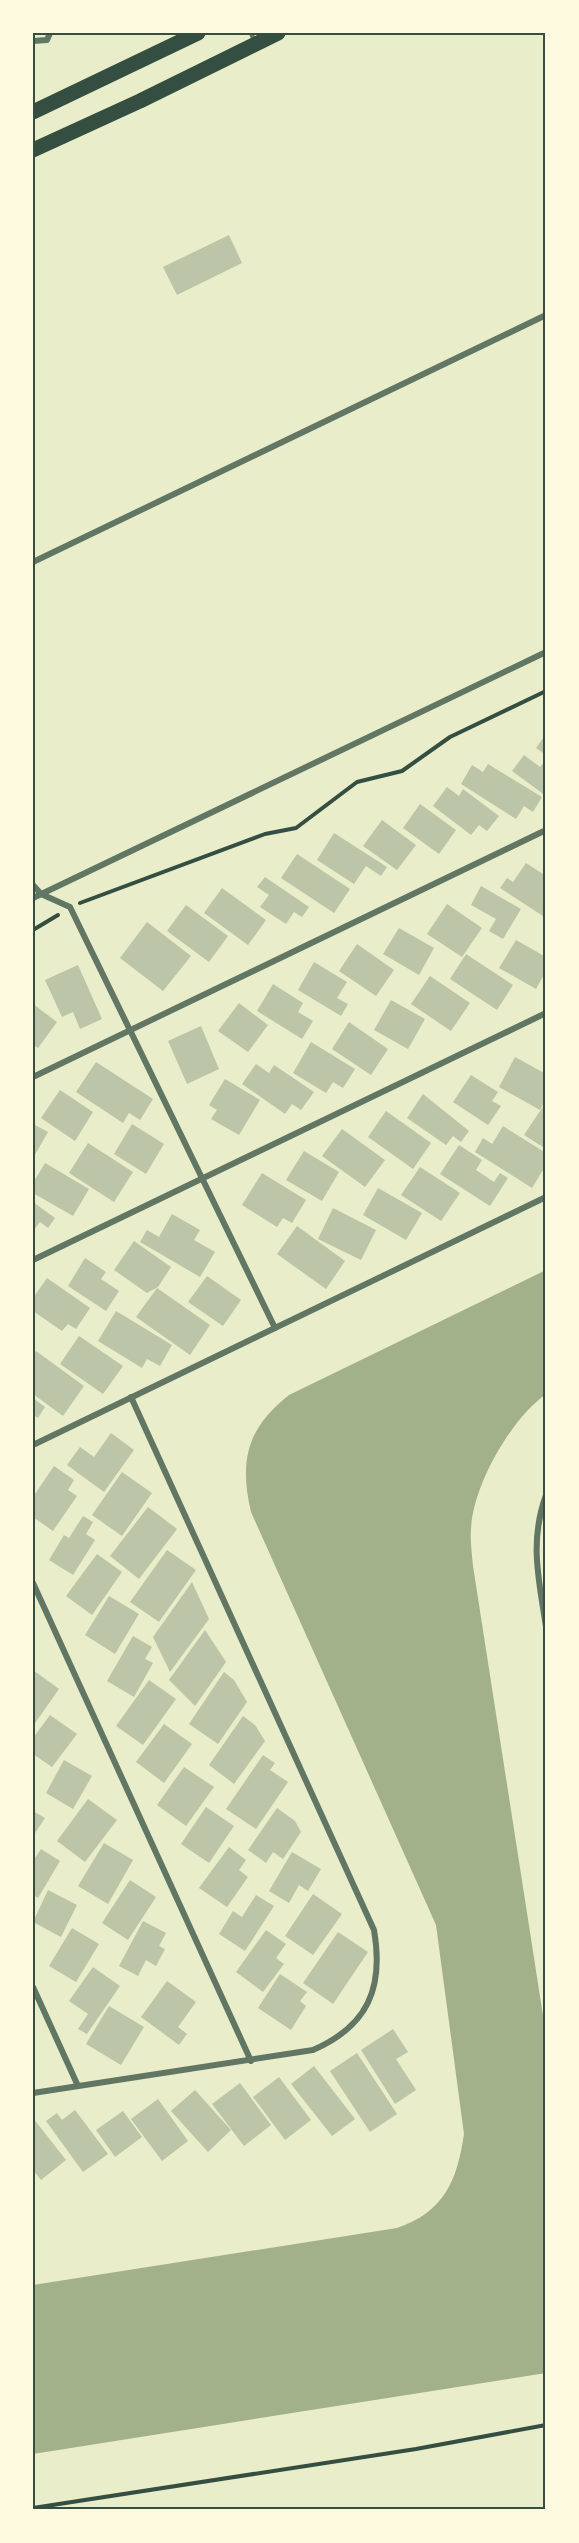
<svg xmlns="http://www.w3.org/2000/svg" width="579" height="2543" font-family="'Varela Round',sans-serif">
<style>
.water{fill:#a3b18a}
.building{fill:#bcc5a7}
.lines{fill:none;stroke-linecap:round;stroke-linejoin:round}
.path{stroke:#344e41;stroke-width:4}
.service{stroke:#617663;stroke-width:4.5}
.minor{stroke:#617663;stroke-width:6}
.primary{stroke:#344e41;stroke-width:15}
.neatline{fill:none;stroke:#344e41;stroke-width:2}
</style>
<rect width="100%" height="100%" fill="#e9edc9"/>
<path class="water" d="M546,1270V1394C511,1419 473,1485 471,1529C470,1541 472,1554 473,1566L546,2035V2373L33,2454V2285L397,2228C444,2212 457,2181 464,2134L436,1925L251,1512C239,1461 247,1428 289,1395Z"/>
<g class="building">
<polygon points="229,235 242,263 177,295 163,267"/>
<polygon points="546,734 546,755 536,748"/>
<polygon points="524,755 540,767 546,760 546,796 512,771"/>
<polygon points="488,764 542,797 533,812 524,806 516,819 461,784 472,765 483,772"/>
<polygon points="447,787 459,796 463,789 499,816 487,831 479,825 471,835 433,806"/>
<polygon points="420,804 456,830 439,854 403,828"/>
<polygon points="382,820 416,845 397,870 363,846"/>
<polygon points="334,833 387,867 381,876 366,866 354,884 317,860"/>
<polygon points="297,854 350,889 334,913 281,878"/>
<polygon points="526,863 546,876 546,918 500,888 507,878 513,882"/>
<polygon points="265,877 309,907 302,917 294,912 286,924 260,907 269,895 257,887"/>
<polygon points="481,886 521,909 503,939 489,931 496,919 471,905"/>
<polygon points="222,888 266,920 248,945 204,913"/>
<polygon points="447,904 482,928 462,957 427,934"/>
<polygon points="186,905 228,936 209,962 167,931"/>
<polygon points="147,922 191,956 163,991 120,958"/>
<polygon points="399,928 434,948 419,975 383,954"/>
<polygon points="516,940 546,957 546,971 536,989 499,968"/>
<polygon points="357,944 394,970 376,996 339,971"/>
<polygon points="466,954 513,985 497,1010 450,979"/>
<polygon points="314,962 347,982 337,998 348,1004 341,1016 298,990"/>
<polygon points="78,965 102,1019 80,1029 73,1012 62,1017 45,980"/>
<polygon points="430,976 470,1003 451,1031 411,1004"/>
<polygon points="273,984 303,1003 298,1012 313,1021 302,1039 257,1011"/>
<polygon points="391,1000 425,1019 408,1049 374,1030"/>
<polygon points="239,1003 268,1025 248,1052 218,1031"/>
<polygon points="33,1004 57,1022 38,1048 33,1045"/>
<polygon points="349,1022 388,1049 371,1075 332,1049"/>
<polygon points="201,1026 219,1069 187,1084 168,1041"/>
<polygon points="311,1042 355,1069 343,1088 333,1082 326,1093 293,1073"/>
<polygon points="515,1057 546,1074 546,1099 540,1110 499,1087"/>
<polygon points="96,1062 153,1099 140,1120 129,1113 123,1123 76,1092"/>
<polygon points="256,1064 269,1073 274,1065 314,1092 301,1110 292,1104 285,1114 242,1084"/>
<polygon points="471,1075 498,1092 492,1101 501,1106 488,1125 453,1102"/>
<polygon points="225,1079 260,1100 239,1135 211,1119 217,1110 209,1105"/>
<polygon points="60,1090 93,1112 75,1141 41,1118"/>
<polygon points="423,1094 469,1131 461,1142 453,1136 446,1145 407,1118"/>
<polygon points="544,1105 546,1107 546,1149 524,1135"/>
<polygon points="386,1111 431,1143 413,1169 368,1137"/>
<polygon points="33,1124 48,1132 33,1158"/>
<polygon points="132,1124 164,1144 146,1174 114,1154"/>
<polygon points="503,1126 546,1153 546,1165 532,1188 475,1152 483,1138 492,1144"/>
<polygon points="342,1129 385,1160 365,1187 322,1156"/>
<polygon points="88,1143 133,1172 114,1202 69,1173"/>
<polygon points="459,1145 482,1160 476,1170 494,1182 500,1173 508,1178 490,1206 440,1174"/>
<polygon points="304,1151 339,1172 322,1201 286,1180"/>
<polygon points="45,1163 89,1189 73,1216 33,1193 33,1183"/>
<polygon points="420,1167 460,1193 441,1221 401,1195"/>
<polygon points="262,1173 306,1200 292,1223 283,1218 277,1227 242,1205"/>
<polygon points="378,1188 422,1213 406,1240 363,1215"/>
<polygon points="33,1202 55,1218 48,1228 40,1222 33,1231"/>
<polygon points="333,1208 376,1230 361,1260 318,1239"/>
<polygon points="172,1214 200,1230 194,1240 215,1252 200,1277 140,1242 147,1230 159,1237"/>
<polygon points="297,1226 345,1261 326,1289 277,1254"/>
<polygon points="134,1241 171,1267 158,1287 147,1293 114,1270"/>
<polygon points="85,1258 106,1272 101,1279 119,1291 106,1311 68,1286"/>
<polygon points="207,1276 241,1300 223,1326 188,1302"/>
<polygon points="47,1278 90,1308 76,1329 68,1324 62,1331 33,1311 33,1298"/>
<polygon points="157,1288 210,1325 190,1355 136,1317"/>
<polygon points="116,1311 172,1345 160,1366 147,1359 142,1368 98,1341"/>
<polygon points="79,1336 123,1366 103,1394 60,1364"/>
<polygon points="36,1351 84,1386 63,1416 33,1394 33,1356"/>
<polygon points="33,1398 45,1407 38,1418 33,1415"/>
<polygon points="111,1433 134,1450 104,1492 67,1465 80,1447 94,1457"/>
<polygon points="54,1466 74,1480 68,1490 77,1496 53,1531 33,1517 33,1497"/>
<polygon points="122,1472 152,1493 122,1536 92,1515"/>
<polygon points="148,1507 177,1529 139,1579 110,1556"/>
<polygon points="83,1516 93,1522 86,1534 95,1540 73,1575 49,1560 64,1535 69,1538"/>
<polygon points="167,1550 196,1570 159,1622 130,1602"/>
<polygon points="97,1554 122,1572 92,1615 66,1596"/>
<polygon points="192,1582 209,1619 170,1672 153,1637"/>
<polygon points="109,1596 139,1614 115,1654 85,1635"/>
<polygon points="205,1630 226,1662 195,1706 169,1680"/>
<polygon points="133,1636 152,1647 145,1659 153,1663 134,1697 107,1681"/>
<polygon points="33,1670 59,1689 33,1726"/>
<polygon points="224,1672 234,1680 247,1702 218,1744 189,1724"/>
<polygon points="149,1680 176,1699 143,1745 116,1726"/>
<polygon points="50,1715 77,1734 52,1767 33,1754 33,1738"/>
<polygon points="243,1716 255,1725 265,1741 234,1784 209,1765"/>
<polygon points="164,1724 192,1744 164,1783 136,1762"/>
<polygon points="263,1755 275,1763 270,1770 288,1782 256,1829 226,1809"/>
<polygon points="64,1760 92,1776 73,1809 46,1793"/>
<polygon points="184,1767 214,1787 186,1826 157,1805"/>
<polygon points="88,1799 117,1820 85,1862 57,1841"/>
<polygon points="206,1807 234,1826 209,1863 181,1844"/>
<polygon points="277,1808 295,1821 301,1832 283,1859 273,1852 266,1863 248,1850"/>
<polygon points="33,1811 45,1818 33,1836"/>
<polygon points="104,1843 133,1860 108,1904 78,1886"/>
<polygon points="229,1847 246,1860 239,1870 248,1877 227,1907 199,1888"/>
<polygon points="41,1849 60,1861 38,1898 33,1895 33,1861"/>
<polygon points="292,1852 321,1869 308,1891 299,1885 289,1903 269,1891"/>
<polygon points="130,1880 156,1897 128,1940 102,1923"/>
<polygon points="48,1890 77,1905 61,1937 33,1922"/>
<polygon points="313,1894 342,1914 313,1955 285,1936"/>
<polygon points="256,1895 274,1906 245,1951 219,1934 233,1911 242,1917"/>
<polygon points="143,1921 166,1933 159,1946 165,1949 156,1966 146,1960 138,1976 119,1966"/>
<polygon points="72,1928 99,1944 76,1982 49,1966"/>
<polygon points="266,1930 286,1944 276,1958 284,1964 263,1992 236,1972"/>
<polygon points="338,1932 368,1952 333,2004 303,1983"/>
<polygon points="93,1967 120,1986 87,2034 78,2029 88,2014 69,2001"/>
<polygon points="280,1974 307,1992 300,2001 306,2006 291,2030 258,2008"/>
<polygon points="167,1981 196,2002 178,2027 187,2034 179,2045 141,2017"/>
<polygon points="109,2006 144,2027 121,2065 86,2044"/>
<polygon points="393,2029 408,2052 396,2059 416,2090 395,2104 361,2050"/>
<polygon points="357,2053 397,2114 370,2132 330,2071"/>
<polygon points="314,2066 355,2119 332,2136 291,2084"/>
<polygon points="279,2077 311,2120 285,2140 253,2097"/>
<polygon points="240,2083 271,2125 244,2146 212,2104"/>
<polygon points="195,2090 231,2130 208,2152 171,2111"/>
<polygon points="158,2099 188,2141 162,2161 131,2119"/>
<polygon points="75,2110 108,2154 83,2172 46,2121 57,2113 62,2120"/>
<polygon points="123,2111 142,2137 115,2157 96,2130"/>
<polygon points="33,2118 66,2160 41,2180 33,2170"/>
</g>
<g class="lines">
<g class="path">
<polyline points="80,903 265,834 296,828 357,782 402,771 450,737 546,691"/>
<polyline points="33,930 58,915"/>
<polyline points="33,2508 416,2449 546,2425"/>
</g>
<polyline class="service" points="251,33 255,42"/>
<g class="minor">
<polyline points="33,41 47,40 50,33"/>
<polyline points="33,562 546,315"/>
<polyline points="33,885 41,894 70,907 275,1328"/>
<polyline points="33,898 546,652"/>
<polyline points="33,1077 546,830"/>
<polyline points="33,1260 546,1013"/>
<polyline points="33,1445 546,1197"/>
<path d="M546,1495C529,1542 539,1580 546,1627"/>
<polyline points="33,1583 251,2061"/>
<polyline points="33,1987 78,2086"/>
<path d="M33,2093L313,2050C368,2026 384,1988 374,1930L131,1397"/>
</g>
<g class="primary">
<polyline points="33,112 198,33"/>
<polyline points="33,150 140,101 278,33"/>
</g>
</g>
<rect width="579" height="2543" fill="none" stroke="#fefae0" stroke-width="69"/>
<rect x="34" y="34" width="510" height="2474" class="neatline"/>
</svg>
